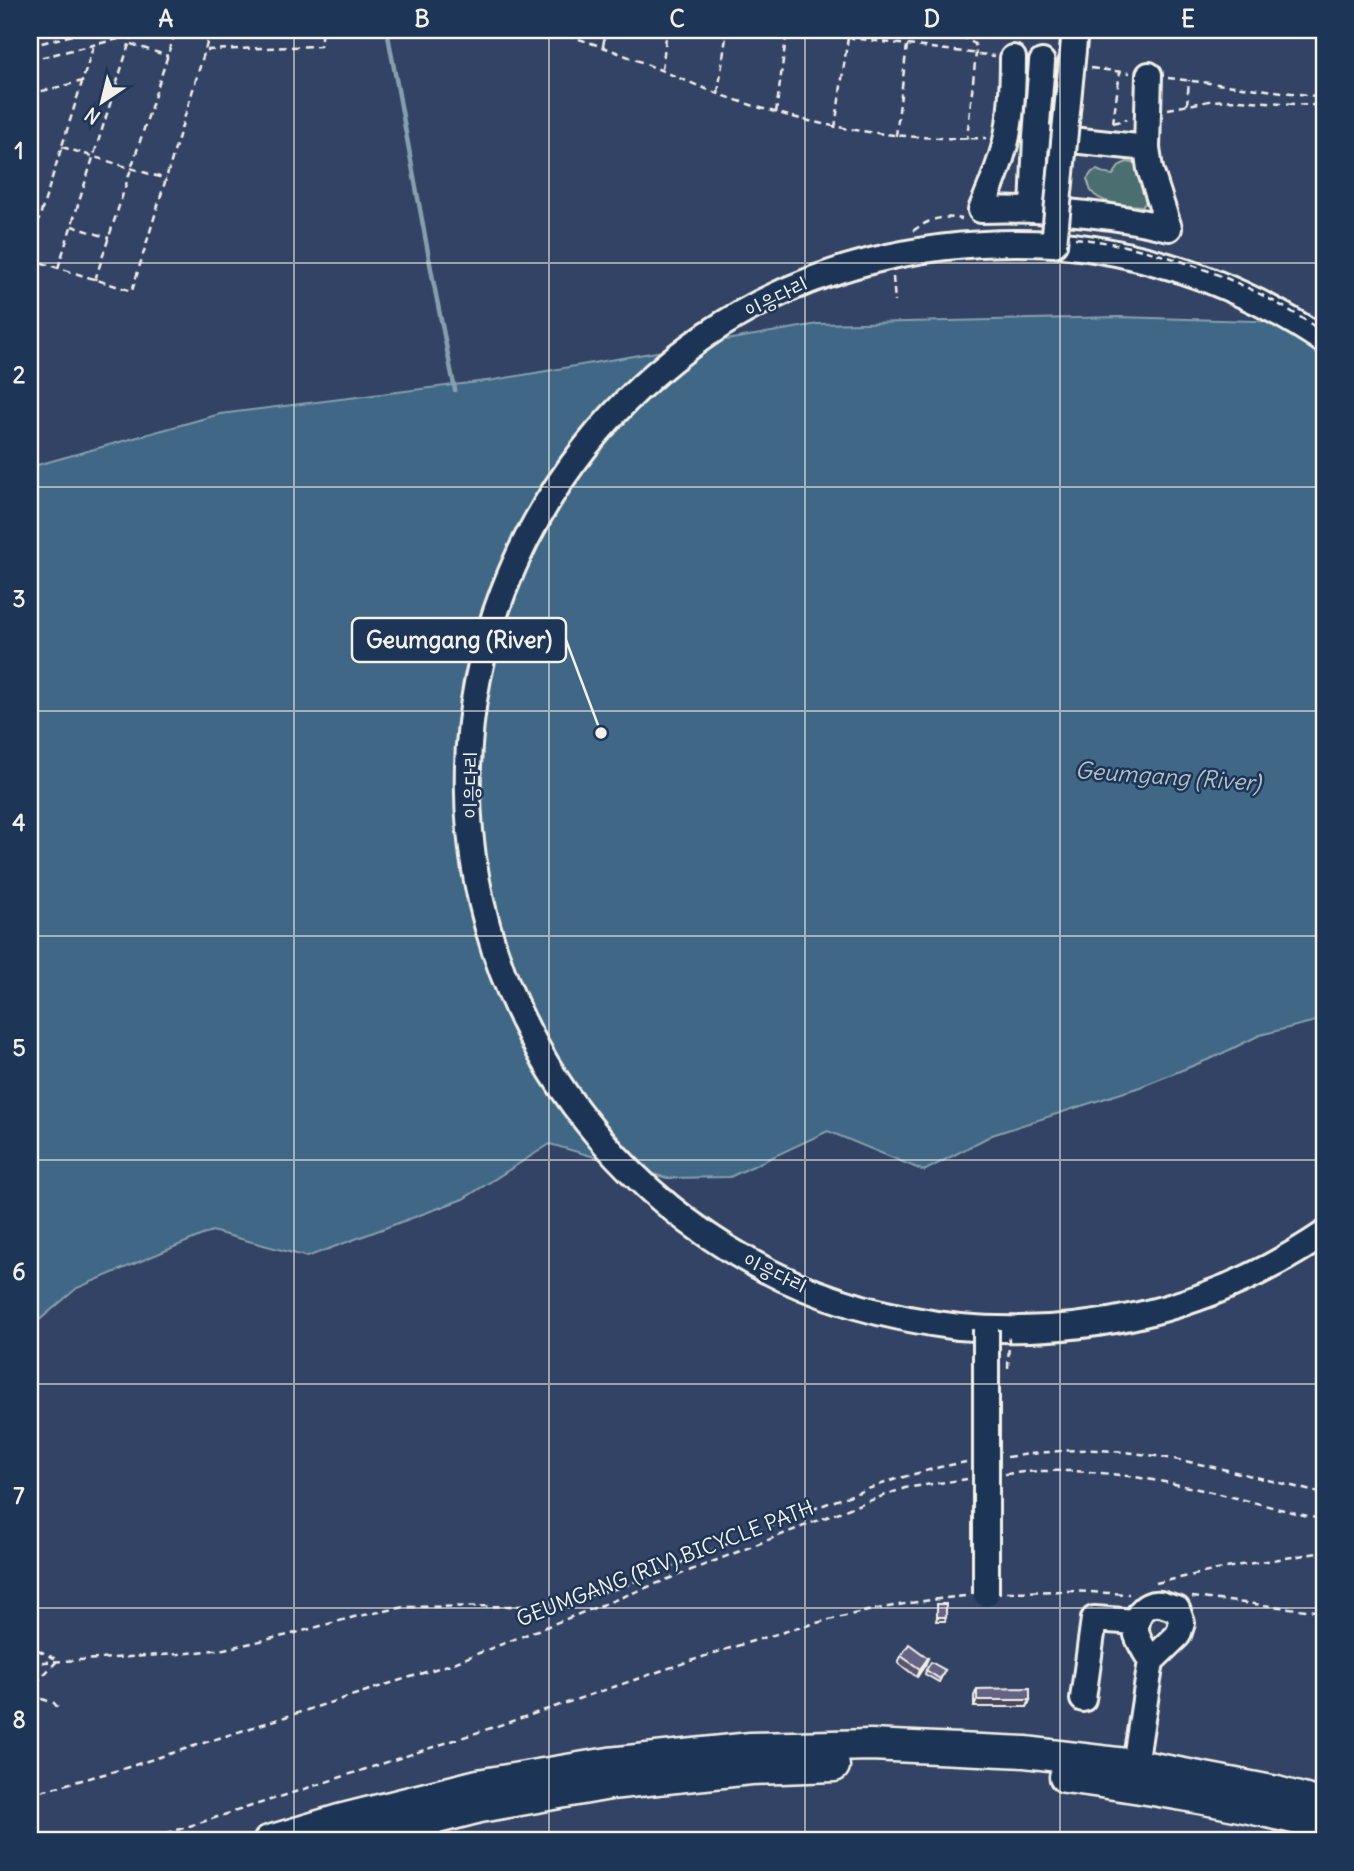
<svg xmlns="http://www.w3.org/2000/svg" width="1354" height="1871" font-family="Delius,'Poor Story',sans-serif">
<style>
.green{fill:#4c6e70;stroke:#a0b0ac;stroke-width:2}
.water{fill:#3f6886;stroke:#879fad;stroke-width:2}
.lines{fill:none;stroke-linecap:round;stroke-linejoin:round}
.stream{stroke:#879fad;stroke-width:4.5}
.minor-casing{stroke:#f4f1e8;stroke-width:30}
.major-casing{stroke:#f4f1e8;stroke-width:35}
.path{stroke:#f4f1e8;stroke-width:2.5;stroke-dasharray:7 5;stroke-linecap:butt}
.minor{stroke:#1d3557;stroke-width:24}
.major{stroke:#1d3557;stroke-width:30}
.minor-bridge-casing{stroke:#f4f1e8;stroke-width:30;stroke-linecap:butt}
.path-bridge{stroke:#f4f1e8;stroke-width:2.5;stroke-dasharray:7 5;stroke-linecap:butt}
.minor-bridge{stroke:#1d3557;stroke-width:24}
.wall{fill:#565572;stroke:#f4f1e8;stroke-width:2}
.shaded-wall{fill:#46455d;stroke:#f4f1e8;stroke-width:2}
.building{fill:#646385;stroke:#f4f1e8;stroke-width:2}
.grid{fill:none;stroke:#f4f1e8;stroke-width:2;stroke-opacity:0.55}
.labels{text-anchor:middle;dominant-baseline:central;stroke-width:5;stroke-linejoin:round;paint-order:stroke}
.street-label{font-size:21px;fill:#f4f1e8;stroke:#1d3557}
.water-label{font-size:23px;font-style:italic;fill:#b5c1c6;stroke:#1d3557}
.leader{fill:none;stroke:#f4f1e8;stroke-width:2.5}
.callout-dot{fill:#f4f1e8;stroke:#1d3557;stroke-width:2.5}
.callout{fill:#1d3557;stroke:#f4f1e8;stroke-width:2.5}
.callout-label{font-size:23px;text-anchor:middle;font-weight:bold;fill:#f4f1e8}
.neatline{fill:none;stroke:#f4f1e8;stroke-width:2.5}
.grid-label{font-size:23px;text-anchor:middle;font-weight:bold;fill:#f4f1e8}
</style>
<rect width="100%" height="100%" fill="#324365"/>
<filter id="ink" filterUnits="userSpaceOnUse"><feTurbulence type="fractalNoise" baseFrequency=".0143" numOctaves="2"/><feDisplacementMap in="SourceGraphic" scale="14" xChannelSelector="R" yChannelSelector="G"/><feConvolveMatrix kernelMatrix="1 2 1 2 8 2 1 2 1" color-interpolation-filters="sRGB"/></filter>
<g filter="url(#ink)">
<path class="green" d="M1127,162L1138,164L1149,197L1143,206C1127,205 1101,205 1091,191C1089,187 1089,183 1087,179L1092,172L1097,170L1106,174L1113,175L1120,165Z"/>
<polygon class="water" points="1119,317 1324,323 1324,1019 1260,1035 1217,1056 1140,1087 992,1135 924,1171 828,1131 730,1177 667,1178 550,1144 463,1199 307,1257 212,1231 77,1288 30,1328 30,467 220,414 494,380 818,324"/>
<g class="lines">
<polyline class="stream" points="387,30 434,285 455,390"/>
<g class="minor-casing">
<g id="minor">
<path d="M1013,58C1013,84 1012,110 1007,136C1002,161 991,187 981,210C1043,208 1108,214 1169,228L1150,169L1147,148L1149,75"/>
<polyline points="1043,137 1147,148"/>
<polyline points="1033,210 1036,136 1042,62"/>
<path d="M1054,244C1152,253 1243,286 1324,341"/>
<path d="M959,1327C1091,1338 1214,1308 1324,1234"/>
<polyline points="1083,1699 1094,1619 1137,1622"/>
<path d="M1135,1765L1151,1661L1178,1635L1182,1623L1177,1609C1171,1608 1165,1605 1160,1604C1142,1602 1133,1619 1137,1635C1140,1644 1146,1653 1151,1661"/>
</g>
</g>
<g class="major-casing">
<g id="major">
<path d="M1065,1777C1152,1789 1240,1803 1324,1826"/>
<polyline points="269,1841 339,1820 478,1785 609,1763 751,1748 870,1745 1025,1752 1142,1766 1277,1792 1324,1805"/>
<polyline points="348,1841 480,1807 610,1784 751,1769 834,1766"/>
</g>
</g>
<g class="path">
<path d="M544,30C606,43 661,72 719,94C807,126 892,141 986,138"/>
<polyline points="788,30 995,56"/>
<polyline points="950,30 975,44 976,53 967,139"/>
<polyline points="131,44 168,56"/>
<polyline points="30,46 92,30"/>
<polyline points="603,46 606,30"/>
<polyline points="207,50 320,46 322,30"/>
<polyline points="30,60 156,30"/>
<polyline points="1091,68 1130,73"/>
<polyline points="662,69 667,30"/>
<polyline points="1168,78 1324,97"/>
<polyline points="718,93 727,30"/>
<polyline points="30,94 83,81"/>
<polyline points="1187,105 1189,80"/>
<polyline points="1168,109 1209,101 1238,100 1324,106"/>
<polyline points="776,113 787,30"/>
<polyline points="1113,123 1127,119"/>
<polyline points="1113,123 1120,71"/>
<polyline points="835,128 848,37"/>
<polyline points="896,136 907,45"/>
<polyline points="62,147 166,179"/>
<polyline points="72,226 109,238"/>
<path d="M913,231C929,219 942,215 962,219"/>
<polyline points="30,248 94,44"/>
<polyline points="30,259 132,291 211,30"/>
<polyline points="58,268 132,35"/>
<polyline points="893,277 895,302"/>
<polyline points="95,280 176,30"/>
<path d="M1007,1457C1037,1453 1068,1449 1098,1450C1175,1454 1250,1476 1324,1494"/>
<path d="M1005,1474C1113,1460 1220,1495 1324,1520"/>
<polyline points="1156,1583 1241,1565 1324,1552"/>
<polyline points="1007,1592 1071,1591 1129,1594"/>
<polyline points="1192,1597 1324,1612"/>
<polyline points="30,1641 36,1649 58,1660 34,1685 32,1695"/>
<polyline points="30,1663 179,1654 224,1649 288,1635 354,1617 405,1607 519,1606 547,1604 575,1599 619,1588 826,1504 896,1479 940,1467 966,1462"/>
<polyline points="30,1695 54,1703 60,1710"/>
<polyline points="30,1794 119,1770 451,1664 855,1506 905,1488 967,1479"/>
<path d="M143,1841C286,1795 429,1749 572,1701C701,1658 828,1609 965,1596"/>
</g>
<use href="#minor" class="minor"/>
<use href="#major" class="major"/>
<g class="minor-bridge-casing">
<g id="minor-bridge">
<path d="M959,1327C885,1318 814,1298 749,1261C516,1130 406,844 503,592C543,488 613,398 706,335C809,265 930,237 1054,244L1075,30"/>
<polyline points="986,1329 986,1594"/>
</g>
</g>
<g class="path-bridge">
<path d="M1075,238C1164,248 1251,281 1324,333"/>
<polyline points="1007,1339 1009,1339 1008,1369"/>
</g>
<use href="#minor-bridge" class="minor-bridge"/>
</g>
<g class="wall">
<polygon points="901,1656 928,1658 925,1665 917,1677 898,1663"/>
<polygon points="926,1670 945,1670 939,1682 925,1674"/>
<polygon points="977,1689 1030,1700 1027,1707 974,1707 974,1696"/>
</g>
<g class="shaded-wall">
<polygon points="937,1617 946,1617 945,1621 936,1621"/>
<polygon points="928,1658 925,1665 917,1677 920,1669"/>
<polygon points="977,1700 1030,1700 1027,1707 974,1707"/>
</g>
<g class="building">
<rect x="937" y="1604" width="9" height="13"/>
<polygon points="909,1644 928,1658 920,1669 901,1656"/>
<polygon points="931,1662 945,1670 940,1679 926,1670"/>
<polygon points="1030,1688 1030,1700 977,1700 977,1689"/>
</g>
</g>
<path class="grid" d="M294,30V1841M549,30V1841M805,30V1841M1060,30V1841M30,263H1324M30,487H1324M30,711H1324M30,936H1324M30,1160H1324M30,1384H1324M30,1608H1324"/>
<g class="labels">
<g class="street-label">
<text transform="translate(776 297) rotate(-26)">이응다리</text>
<text transform="translate(470 785) rotate(-90)">이응다리</text>
<text transform="translate(775 1273) rotate(26)">이응다리</text>
<text transform="translate(665 1563) rotate(-21)">GEUMGANG (RIV) BICYCLE PATH</text>
</g>
<g class="water-label">
<text transform="translate(1168 776) rotate(4)">Geumgang (River)</text>
</g>
</g>
<path class="leader" d="M601 733L566 640"/>
<circle class="callout-dot" cx="601" cy="733" r="7"/>
<rect class="callout" x="352" y="618" width="214" height="44" rx="7"/>
<g class="callout-label">
<text x="459" y="648">Geumgang (River)</text>
</g>
<rect width="1354" height="1871" fill="none" stroke="#1d3557" stroke-width="77"/>
<g transform="translate(102 102) rotate(215)" stroke="#1d3557" stroke-width="5" paint-order="stroke">
<path d="M0-5L12 26L0 18L-12 26Z" fill="#f4f1e8"/>
<text y="-10" font-size="19" font-weight="bold" text-anchor="middle" fill="#f4f1e8">N</text>
</g>
<rect x="38" y="38" width="1278" height="1794" class="neatline"/>
<g class="grid-label">
<text x="166" y="27">A</text>
<text x="422" y="27">B</text>
<text x="677" y="27">C</text>
<text x="932" y="27">D</text>
<text x="1188" y="27">E</text>
<text x="19" y="159">1</text>
<text x="19" y="383">2</text>
<text x="19" y="607">3</text>
<text x="19" y="831">4</text>
<text x="19" y="1056">5</text>
<text x="19" y="1280">6</text>
<text x="19" y="1504">7</text>
<text x="19" y="1728">8</text>
</g>
</svg>
